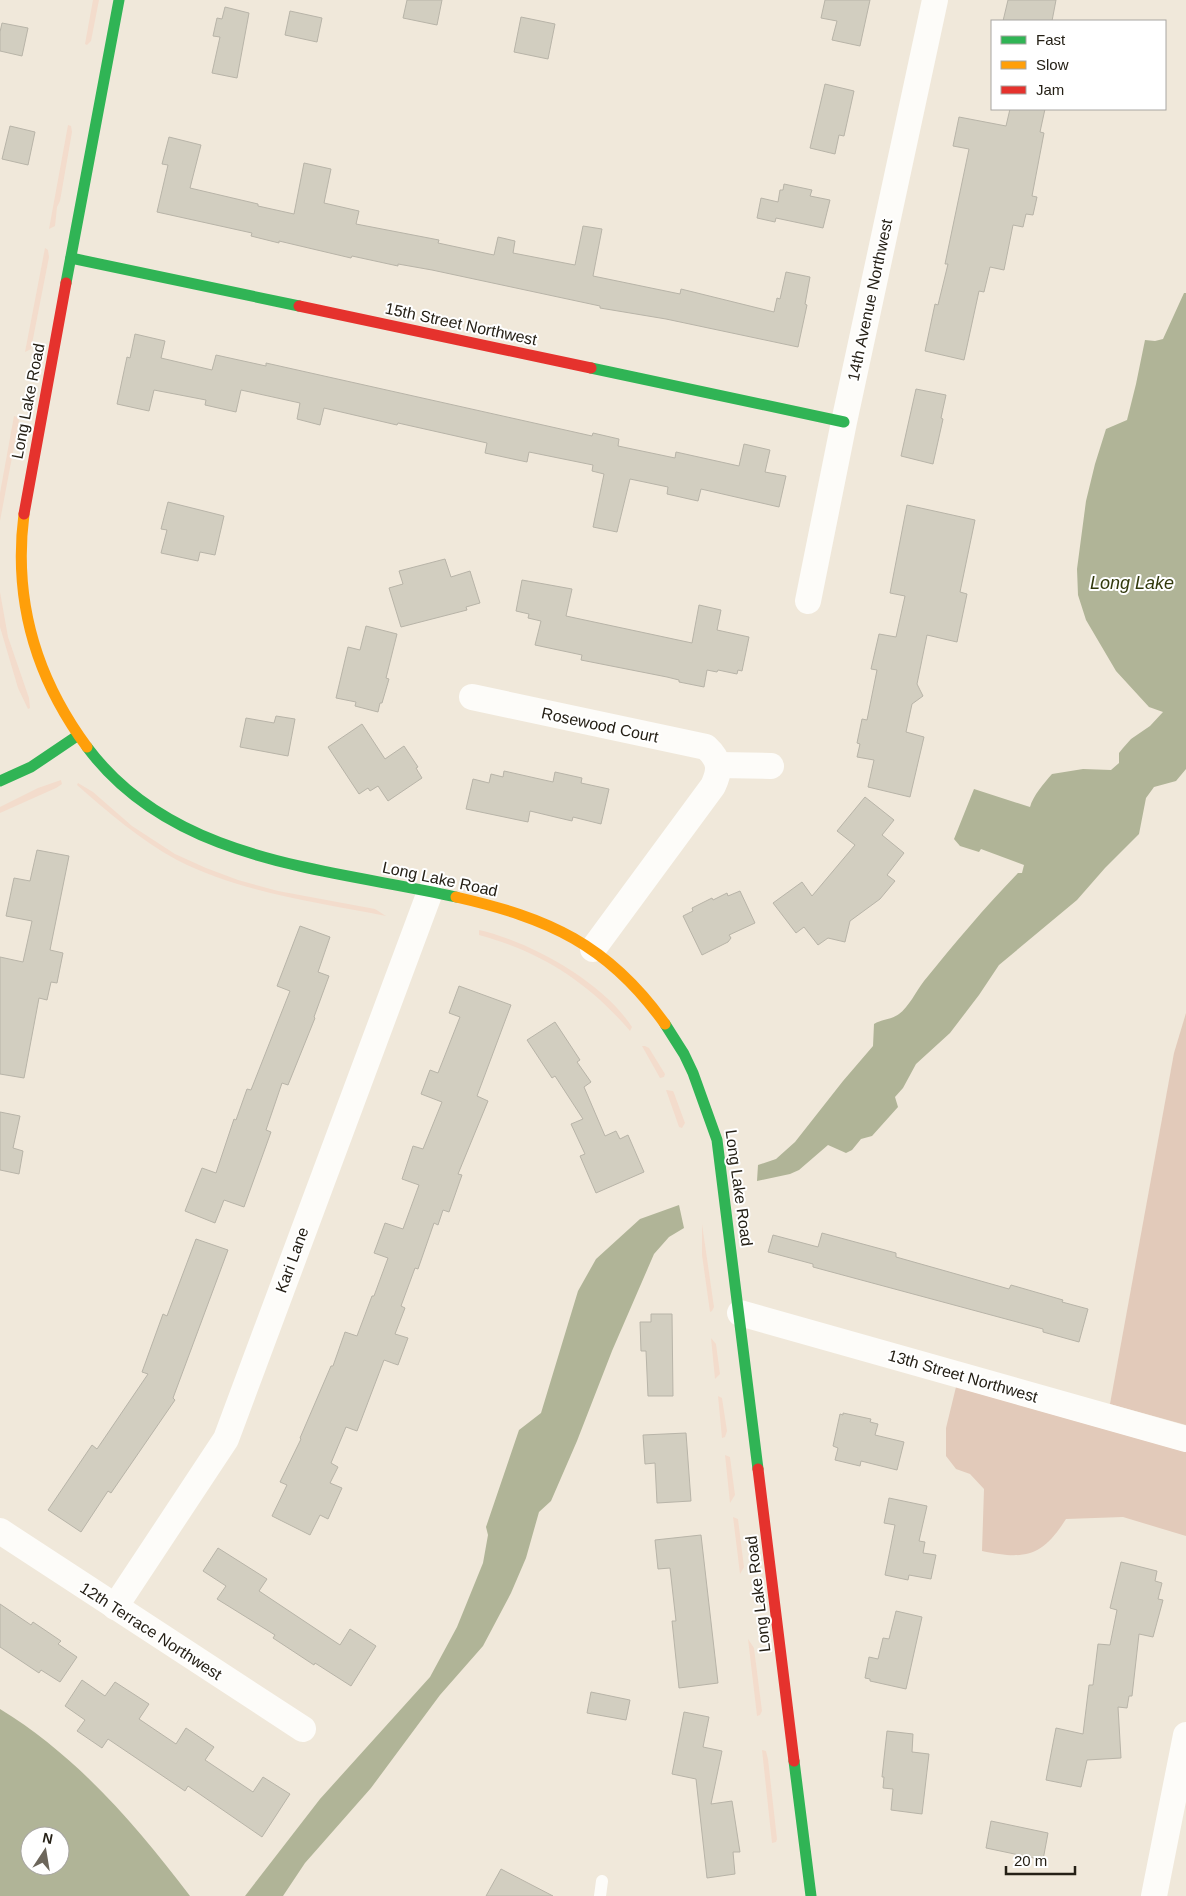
<svg xmlns="http://www.w3.org/2000/svg" width="1186" height="1896" font-family="Arial,sans-serif">
<style>
.green{fill:#f3dccc}
.forest{fill:#e2caba}
.water{fill:#b0b497;fill-rule:evenodd}
.building{fill:#d2cec0;stroke:#b8b4a8}
.lines{fill:none;stroke-linecap:round;stroke-linejoin:round}
.lane{stroke:#fdfcf9;stroke-width:12}
.street{stroke:#fdfcf9;stroke-width:26}
.fast{stroke:#30b455;stroke-width:11}
.slow{stroke:#ff9f0a;stroke-width:11}
.jam{stroke:#e5322d;stroke-width:11}
.labels{text-anchor:middle;dominant-baseline:central;stroke-width:4;stroke-linejoin:round;paint-order:stroke}
.street-label{font-size:16px;fill:#252016;stroke:#fff}
.water-label{font-size:18px;font-style:italic;fill:#31390c;stroke:#fff}
</style>
<rect width="100%" height="100%" fill="#f0e8da"/>
<g class="green">
<polygon points="93,0 99,0 91,41 87,45 85,44"/>
<polygon points="68,125 71,126 72,132 60,201 57,207 55,226 49,229"/>
<polygon points="45,248 48,250 49,257 31,349 25,352"/>
<polygon points="14,416 17,417 19,420 0,521 0,493"/>
<polygon points="0,592 8,637 29,698 30,708 28,709 18,688 0,627"/>
<polygon points="61,780 62,784 56,788 0,813 0,807 38,788"/>
<path d="M78,783L93,792L132,826L175,854L206,868L238,880L278,891L375,909L386,916C316,902 242,893 177,860C140,840 109,813 77,785Z"/>
<path d="M479,930C531,942 603,982 632,1027L630,1031C588,982 541,952 479,935Z"/>
<polygon points="645,1046 649,1048 665,1074 664,1077 660,1078 642,1046"/>
<polygon points="666,1090 673,1091 674,1093 685,1123 682,1128 679,1127"/>
<polygon points="702,1224 714,1307 712,1311 710,1312 702,1255"/>
<polygon points="711,1338 716,1344 720,1374 715,1379"/>
<polygon points="718,1396 722,1398 727,1431 725,1437 722,1438"/>
<polygon points="725,1455 730,1457 735,1495 730,1503"/>
<polygon points="733,1517 738,1519 744,1567 740,1574"/>
<polygon points="748,1639 754,1648 762,1711 760,1715 757,1716"/>
<polygon points="762,1750 766,1751 768,1759 777,1839 776,1842 772,1843"/>
</g>
<g class="forest">
<polygon points="1186,1013 1186,1425 1110,1404 1174,1053"/>
<path d="M956,1387L1186,1452V1536L1123,1517L1066,1519C1042,1557 1025,1560 982,1551L984,1489L970,1474L956,1469L946,1456V1428Z"/>
</g>
<g class="water">
<path d="M1184,293H1186V769L1176,781L1154,787L1146,798L1139,834L1105,868L1077,900L999,965L979,995L950,1033L916,1064L903,1088L895,1097L898,1107L872,1136L861,1139L852,1150L846,1153L828,1145L799,1170L790,1174L757,1181L758,1165L776,1159L795,1142L843,1081L873,1046L874,1024C882,1019 891,1020 899,1014C908,1008 917,990 924,981C954,944 985,907 1018,873H1022L1024,865L981,849L979,852L960,846L954,839L974,789L1030,807C1033,796 1044,783 1052,774L1083,769L1111,770L1119,763V753L1123,748L1131,739L1150,726L1163,712L1149,707L1116,671L1086,620L1078,595L1077,569L1086,501L1095,464L1106,429L1127,420L1136,384L1145,340L1155,341L1163,339Z"/>
<polygon points="679,1205 684,1228 669,1237 654,1254 612,1351 577,1441 551,1501 539,1512 526,1558 511,1593 483,1646 440,1695 371,1788 305,1863 283,1896 245,1896 320,1799 430,1677 457,1627 483,1563 488,1535 486,1527 519,1430 541,1413 578,1291 596,1259 640,1219"/>
<path d="M0,1709C77,1756 136,1825 190,1896H0ZM30,1836H60V1866H30Z"/>
</g>
<g class="building">
<polygon points="407,0 442,0 437,25 403,18"/>
<polygon points="825,0 870,0 860,46 832,40 837,21 821,18"/>
<polygon points="1008,0 1056,0 1052,21 1003,21"/>
<polygon points="225,7 249,13 237,78 212,73 220,37 213,36 217,18 222,19"/>
<polygon points="290,11 322,18 317,42 285,35"/>
<polygon points="521,17 555,24 548,59 514,52"/>
<polygon points="2,23 28,28 22,56 0,51 0,32"/>
<polygon points="825,84 854,91 844,136 839,135 835,154 810,148"/>
<polygon points="1010,109 1045,109 1040,132 1044,133 1032,196 1037,197 1033,215 1026,214 1023,227 1013,225 1004,270 990,267 984,292 979,291 964,360 925,351 935,304 938,305 948,264 945,264 969,149 953,146 959,117 1006,126"/>
<polygon points="10,126 35,132 28,165 2,159"/>
<polygon points="169,137 201,145 190,188 258,204 258,206 294,214 304,163 331,169 324,203 359,211 356,224 439,240 438,243 494,255 498,237 515,241 513,253 575,265 583,226 602,229 593,276 680,294 681,289 774,312 777,298 780,299 786,272 810,277 805,304 807,305 798,347 666,319 600,308 600,306 432,270 398,264 398,266 352,256 351,258 279,241 279,243 251,236 252,233 157,212 168,165 162,164"/>
<polygon points="784,184 812,190 810,196 830,200 823,228 776,218 775,222 757,218 761,198 778,202 780,190 783,190"/>
<polygon points="135,334 165,341 161,358 212,370 216,355 266,366 266,363 592,436 593,433 619,439 618,446 675,458 676,452 739,466 744,444 770,450 765,472 786,476 779,507 701,489 698,501 667,494 668,487 630,479 617,532 593,527 604,474 592,471 593,465 529,452 527,462 485,453 487,443 398,423 397,425 324,408 320,425 297,419 300,403 241,390 236,412 205,405 206,400 154,390 149,411 117,404 127,357 130,358"/>
<polygon points="916,389 946,395 941,418 943,419 933,464 901,456"/>
<polygon points="168,502 224,516 215,555 200,552 198,561 161,553 167,530 161,529"/>
<polygon points="907,505 975,520 960,592 967,594 957,642 927,635 917,684 923,696 912,704 906,732 924,737 910,797 868,787 874,760 857,757 860,744 857,743 862,719 867,720 877,670 871,669 879,634 896,637 905,596 890,593"/>
<polygon points="445,559 451,577 470,571 480,603 466,607 467,610 401,627 389,588 403,584 399,571"/>
<polygon points="522,580 572,589 566,616 692,643 699,605 721,610 717,630 749,637 742,671 738,670 737,674 718,670 717,672 707,670 704,687 679,682 679,680 667,677 581,660 582,655 535,645 541,621 528,618 529,614 516,611"/>
<polygon points="366,626 397,634 386,678 389,679 382,703 380,703 378,712 355,706 356,702 336,698 348,647 360,650"/>
<polygon points="276,716 295,719 288,756 240,747 246,718 274,723"/>
<polygon points="362,724 385,759 404,746 418,767 416,768 422,778 388,801 378,786 370,791 368,788 359,794 328,747"/>
<polygon points="504,771 553,782 555,772 582,778 581,783 609,789 601,824 573,817 572,821 530,811 528,822 466,809 473,779 489,783 491,774 503,777"/>
<polygon points="865,797 894,820 882,835 904,853 887,875 895,881 880,899 850,921 845,942 828,938 818,945 804,927 796,933 773,903 802,882 812,896 855,845 837,831"/>
<polygon points="37,850 69,856 50,950 63,953 57,983 51,982 47,1000 39,998 24,1078 0,1074 0,957 23,962 32,921 6,916 14,878 30,881"/>
<polygon points="740,891 755,923 729,935 731,938 728,942 702,955 683,916 693,911 692,908 712,898 713,900 727,893 728,896"/>
<polygon points="300,926 330,937 318,972 329,976 314,1017 315,1018 288,1085 282,1083 266,1130 271,1132 244,1207 224,1200 215,1223 185,1211 202,1168 216,1173 234,1119 236,1120 247,1089 251,1090 290,991 277,986"/>
<polygon points="459,986 511,1005 477,1096 488,1101 458,1174 462,1175 449,1212 443,1210 438,1225 434,1223 418,1269 415,1268 401,1306 405,1308 395,1334 408,1338 398,1365 384,1360 357,1431 346,1427 331,1463 338,1467 330,1483 342,1488 328,1519 320,1515 310,1535 272,1516 287,1485 280,1482 301,1439 300,1438 331,1366 333,1366 345,1332 357,1336 372,1296 374,1296 388,1258 374,1253 385,1223 403,1229 419,1185 402,1179 413,1146 423,1149 442,1102 421,1094 430,1070 438,1073 460,1017 449,1013"/>
<polygon points="555,1022 580,1060 577,1062 591,1082 584,1087 605,1136 616,1131 620,1139 628,1135 644,1172 596,1193 580,1156 585,1154 571,1124 583,1119 555,1076 552,1078 527,1040"/>
<polygon points="0,1112 20,1116 13,1148 23,1151 19,1174 0,1170"/>
<polygon points="822,1233 896,1253 896,1257 942,1270 1009,1289 1011,1285 1063,1300 1062,1302 1088,1309 1079,1342 1043,1332 1043,1329 813,1267 813,1264 768,1252 773,1235 818,1247"/>
<polygon points="196,1239 228,1250 173,1398 175,1400 111,1493 108,1491 81,1532 48,1510 92,1445 97,1449 148,1374 142,1372 163,1314 167,1316"/>
<polygon points="651,1314 672,1314 673,1396 648,1396 646,1351 641,1351 640,1322 651,1322"/>
<polygon points="843,1413 871,1419 870,1422 878,1424 875,1435 904,1442 897,1470 861,1461 860,1466 835,1460 838,1448 833,1446 840,1414 843,1415"/>
<polygon points="686,1433 691,1501 657,1503 655,1463 645,1464 643,1435"/>
<polygon points="889,1498 927,1506 919,1541 925,1542 923,1553 936,1555 931,1579 909,1575 908,1580 885,1575 895,1525 884,1523"/>
<polygon points="701,1535 718,1683 679,1688 672,1621 676,1621 670,1568 658,1569 655,1540"/>
<polygon points="218,1548 267,1579 259,1591 340,1645 350,1629 376,1646 351,1686 315,1663 314,1665 273,1638 275,1635 217,1599 226,1586 203,1571"/>
<polygon points="1121,1562 1157,1571 1155,1581 1162,1583 1158,1599 1163,1600 1153,1637 1139,1634 1132,1696 1129,1696 1127,1708 1118,1707 1121,1758 1087,1760 1081,1787 1046,1780 1056,1728 1083,1734 1089,1685 1093,1685 1098,1644 1110,1645 1117,1610 1110,1608"/>
<polygon points="0,1604 31,1625 33,1622 61,1641 58,1644 77,1657 60,1682 41,1670 39,1673 0,1647"/>
<polygon points="896,1611 922,1617 906,1689 870,1681 870,1679 865,1678 869,1657 878,1659 883,1638 889,1639"/>
<polygon points="82,1680 105,1696 115,1682 149,1704 139,1719 176,1744 186,1728 214,1747 205,1760 253,1792 263,1777 290,1794 262,1837 188,1786 185,1791 108,1739 102,1748 77,1731 85,1720 65,1706"/>
<polygon points="591,1692 630,1700 626,1720 587,1713"/>
<polygon points="684,1712 709,1717 703,1747 722,1751 711,1804 732,1801 740,1852 733,1852 735,1874 707,1878 696,1779 672,1774"/>
<polygon points="887,1731 913,1734 912,1752 929,1754 922,1814 891,1810 893,1789 883,1788 884,1777 882,1777"/>
<polygon points="991,1821 1048,1833 1043,1860 986,1848"/>
<polygon points="501,1869 553,1896 486,1896"/>
</g>
<g class="lines">
<polyline class="lane" points="600,1896 602,1881"/>
<g class="street">
<polyline points="808,601 844,422 935,0"/>
<path d="M472,697L706,747C720,760 721,769 713,786L593,949"/>
<polyline points="718,765 771,766"/>
<polyline points="740,1313 1186,1439"/>
<polyline points="0,1531 303,1729"/>
<polyline points="115,1607 226,1439 430,892"/>
<polyline points="1154,1896 1186,1735"/>
</g>
<g class="fast">
<polyline points="71,258 299,306"/>
<polyline points="66,283 119,0"/>
<polyline points="591,368 844,422"/>
<path d="M87,747C173,863 327,868 456,897"/>
<polyline points="0,781 31,767 77,736"/>
<polyline points="665,1024 684,1054 693,1073 717,1140 758,1469"/>
<polyline points="794,1761 811,1896"/>
</g>
<g class="slow">
<path d="M24,514C13,600 36,678 87,747"/>
<path d="M456,897C548,918 608,944 665,1024"/>
</g>
<g class="jam">
<polyline points="299,306 591,368"/>
<polyline points="24,514 66,283"/>
<polyline points="758,1469 794,1761"/>
</g>
</g>
<g class="labels">
<g class="street-label">
<text transform="translate(870 300) rotate(-78)">14th Avenue Northwest</text>
<text transform="translate(461 324) rotate(12)">15th Street Northwest</text>
<text transform="translate(28 401) rotate(-79)">Long Lake Road</text>
<text transform="translate(600 725) rotate(12)">Rosewood Court</text>
<text transform="translate(440 879) rotate(12)">Long Lake Road</text>
<text transform="translate(739 1188) rotate(82)">Long Lake Road</text>
<text transform="translate(292 1260) rotate(-70)">Kari Lane</text>
<text transform="translate(963 1376) rotate(16)">13th Street Northwest</text>
<text transform="translate(758 1594) rotate(-97)">Long Lake Road</text>
<text transform="translate(151 1631) rotate(33)">12th Terrace Northwest</text>
</g>
<g class="water-label">
<text x="1132" y="583">Long Lake</text>
</g>
</g>
<rect x="991" y="20" width="175" height="90" fill="#ffffff" stroke="#a8a6a2"/>
<rect x="1001" y="36" width="25" height="8" fill="#30b455" stroke="#a8a6a2"/>
<text x="1036" y="45" font-size="15" fill="#252016">Fast</text>
<rect x="1001" y="61" width="25" height="8" fill="#ff9f0a" stroke="#a8a6a2"/>
<text x="1036" y="70" font-size="15" fill="#252016">Slow</text>
<rect x="1001" y="86" width="25" height="8" fill="#e5322d" stroke="#a8a6a2"/>
<text x="1036" y="95" font-size="15" fill="#252016">Jam</text>
<g transform="translate(45 1851) rotate(12)"><circle r="24" fill="#ffffff" stroke="#a8a6a2"/>
<path d="M0-4L9 19L0 12L-9 19Z" fill="#6c665b"/>
<text y="-8" font-size="14" font-weight="bold" text-anchor="middle" fill="#252016">N</text>
</g>
<path d="M1006 1866v8h69v-8" fill="none" stroke="#252016" stroke-width="2.5"/>
<text x="1014" y="1866" font-size="15" fill="#252016" stroke="#ffffff" stroke-width="4" paint-order="stroke">20 m</text>
</svg>
